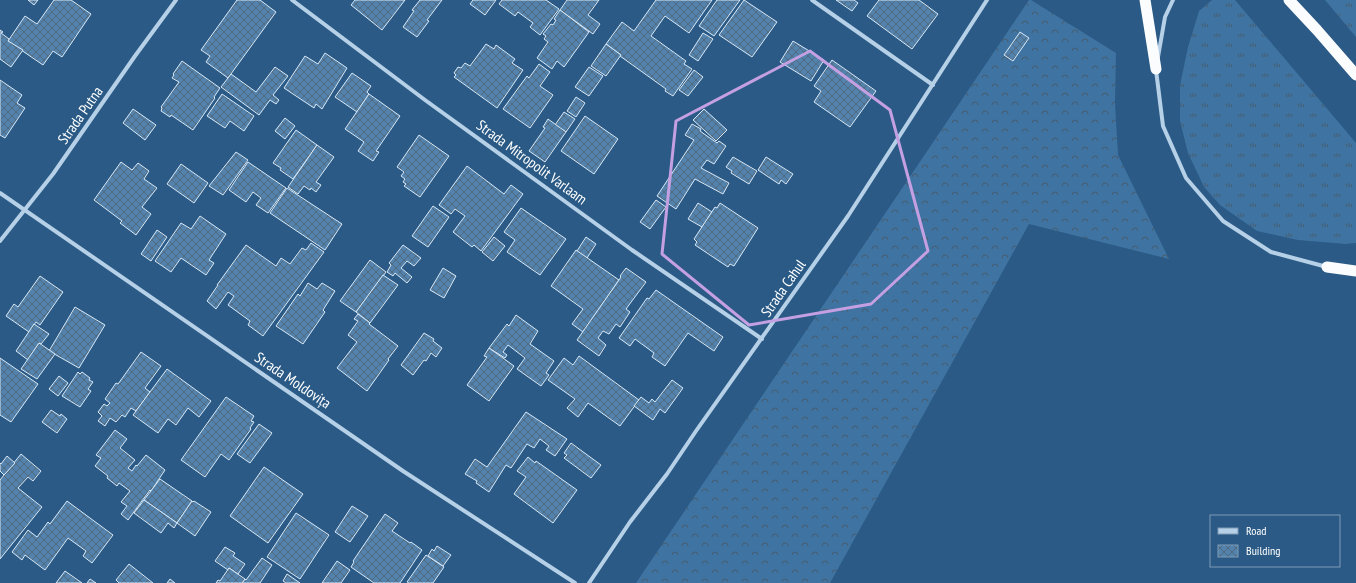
<svg xmlns="http://www.w3.org/2000/svg" width="1356" height="583" font-family="'PT Sans Narrow',sans-serif">
<style>
.grass{fill:url(#grass-tufts)}
.forest{fill:url(#forest-crowns)}
.building{fill:url(#building-cross-hatch);stroke:#d9e8f6}
.lines{fill:none;stroke-linecap:round;stroke-linejoin:round}
.minor{stroke:#b5d0e7;stroke-width:4}
.trunk{stroke:#fbfcfe;stroke-width:11}
.marked{fill:none;stroke:#c4a0e2;stroke-width:3;stroke-linejoin:round}
.labels{text-anchor:middle;dominant-baseline:central;stroke-width:3;stroke-linejoin:round;paint-order:stroke}
.street-label{font-size:15px;fill:#fff;stroke:#2a5a85}
</style>
<defs>
<pattern id="grass-tufts" width="24" height="20" patternUnits="userSpaceOnUse"><rect width="24" height="20" fill="#3f73a1"/><path d="M3 7l-1-3M5 7V3M7 7l1-3M15 17l-1-3M17 17v-4M19 17l1-3" fill="none" stroke="#475c6e"/></pattern>
<pattern id="forest-crowns" width="20" height="18" patternUnits="userSpaceOnUse"><rect width="20" height="18" fill="#3f73a1"/><path d="M2 6a3 3 0 1 1 6 0M12 15a3 3 0 1 1 6 0" fill="none" stroke="#475c6e"/></pattern>
<pattern id="building-cross-hatch" width="8" height="8" patternUnits="userSpaceOnUse"><rect width="8" height="8" fill="#5383ac"/><path d="M0 0l8 8M0 8l8-8" fill="none" stroke="#506a81"/></pattern>
</defs>
<rect width="100%" height="100%" fill="#2a5a85"/>
<g class="grass">
<polygon points="1212,0 1235,0 1356,143 1356,243 1346,244 1298,240 1257,231 1220,205 1204,187 1188,153 1180,121 1180,85 1188,47 1199,11"/>
<polygon points="1325,0 1356,0 1356,37"/>
</g>
<polygon class="forest" points="1029,0 1031,0 1116,53 1115,103 1118,155 1169,259 1029,224 830,583 636,583"/>
<g class="building">
<polygon points="28,0 38,0 34,5"/>
<polygon points="54,0 71,0 91,14 62,57 53,51 43,65 8,41 25,16 37,24"/>
<polygon points="237,0 260,0 276,12 228,78 206,62 210,56 201,50"/>
<polygon points="355,0 405,0 382,30 351,5"/>
<polygon points="420,0 442,0 427,20 429,21 417,37 403,27 414,11 412,10"/>
<polygon points="473,0 496,0 485,15 470,4"/>
<polygon points="502,0 546,0 559,9 540,35 530,27 533,23 518,12 515,16 499,4"/>
<polygon points="567,0 599,0 588,15 600,24 593,34 560,10"/>
<polygon points="656,0 712,0 689,33 665,16 651,36 686,61 684,64 692,69 673,96 665,91 666,89 620,56 621,55 606,44 622,22 634,31"/>
<polygon points="717,0 740,0 714,36 699,26"/>
<polygon points="744,0 777,22 752,57 719,35"/>
<polygon points="836,0 854,0 858,3 852,11"/>
<polygon points="879,0 919,0 938,14 912,49 867,16"/>
<polygon points="560,10 589,32 564,67 557,61 552,69 537,58 548,42 544,39 546,36 543,34 551,24 553,25 556,20 554,19"/>
<polygon points="0,30 3,32 1,33 9,39 8,41 23,50 11,67 0,59"/>
<polygon points="1020,32 1029,38 1013,61 1004,55"/>
<polygon points="703,33 713,39 698,61 689,55"/>
<polygon points="793,41 824,60 811,81 780,62"/>
<polygon points="486,44 494,49 496,45 515,59 512,63 523,70 497,108 454,77 456,75 454,73 458,67 461,68 465,63 470,66"/>
<polygon points="606,44 621,55 606,76 591,66"/>
<polygon points="325,53 347,68 322,109 316,104 314,108 284,88 305,56 318,64"/>
<polygon points="832,60 876,91 850,127 814,102 821,91 814,86"/>
<polygon points="182,61 220,88 214,97 215,98 193,130 171,115 170,117 161,111 162,108 161,107 179,82 172,78 174,75 173,74"/>
<polygon points="539,64 550,72 540,86 553,95 530,128 503,109 527,76 529,78"/>
<polygon points="275,67 288,76 273,95 279,100 276,104 270,100 259,115 221,87 231,74 256,92"/>
<polygon points="589,67 603,76 589,96 575,87"/>
<polygon points="694,70 703,77 688,96 679,90"/>
<polygon points="352,73 371,86 367,92 369,94 357,112 335,97"/>
<polygon points="0,80 22,95 17,103 25,108 5,138 0,135"/>
<polygon points="222,94 254,116 244,131 230,121 225,128 207,116"/>
<polygon points="369,94 400,116 376,151 379,152 373,161 358,151 364,142 345,129"/>
<polygon points="576,97 585,103 576,117 567,111"/>
<polygon points="133,109 156,125 145,140 123,123"/>
<polygon points="704,109 727,130 716,141 693,120"/>
<polygon points="564,112 575,119 566,132 555,125"/>
<polygon points="585,116 618,139 594,174 561,151"/>
<polygon points="285,118 295,126 285,139 275,131"/>
<polygon points="548,119 566,132 545,162 529,151 545,128 543,127"/>
<polygon points="692,124 701,129 700,131 717,143 719,141 726,146 714,164 707,160 701,168 729,183 723,194 695,179 676,209 657,196 694,140 685,135"/>
<polygon points="296,130 317,145 293,179 280,170 281,168 273,163"/>
<polygon points="419,135 449,156 420,197 404,186 406,184 403,182 405,179 401,176 404,172 397,167"/>
<polygon points="317,145 334,157 316,182 321,185 316,192 311,188 310,190 304,186 298,194 288,187"/>
<polygon points="236,152 248,160 223,195 209,186"/>
<polygon points="733,157 757,171 749,184 731,173 732,171 726,167"/>
<polygon points="766,157 793,174 786,184 781,180 779,184 758,170"/>
<polygon points="121,162 132,170 138,163 149,171 144,179 157,188 142,207 151,214 136,235 120,223 122,221 94,200"/>
<polygon points="248,162 286,188 268,213 256,205 261,198 253,192 246,202 229,190"/>
<polygon points="181,164 208,183 194,203 167,184"/>
<polygon points="467,166 504,194 511,185 523,194 481,251 474,245 472,247 453,232 465,216 455,209 451,214 439,205"/>
<polygon points="287,188 342,224 325,250 270,213"/>
<polygon points="656,200 666,207 650,229 640,222"/>
<polygon points="698,203 712,212 702,227 688,219"/>
<polygon points="720,203 758,228 734,266 730,264 728,267 695,245 697,242 694,239 715,207 717,208"/>
<polygon points="433,206 449,217 428,247 412,236"/>
<polygon points="521,208 566,239 540,275 507,252 515,240 504,232"/>
<polygon points="200,216 226,234 209,260 214,263 206,275 181,258 171,272 155,261 181,223 191,229"/>
<polygon points="157,230 167,237 151,261 141,254"/>
<polygon points="494,237 505,246 493,261 482,252"/>
<polygon points="586,237 596,244 587,258 577,251"/>
<polygon points="311,243 324,252 263,336 248,325 250,321 228,305 234,296 228,292 216,309 207,301 218,285 217,285 246,245 276,266 281,258 290,264 302,248 306,250"/>
<polygon points="403,245 421,258 414,266 407,261 401,268 412,277 407,283 395,273 393,276 387,272 391,265 389,263"/>
<polygon points="576,250 619,280 583,332 572,324 583,309 551,286"/>
<polygon points="370,260 386,272 356,312 340,301"/>
<polygon points="443,268 456,276 444,298 430,290"/>
<polygon points="626,268 646,282 626,309 630,312 620,327 616,324 609,334 603,331 598,338 606,345 599,356 577,340 619,280 621,277 620,276"/>
<polygon points="383,275 398,285 370,323 356,312"/>
<polygon points="40,276 63,292 40,325 36,322 29,332 6,316 14,304 18,307"/>
<polygon points="308,283 317,289 322,283 335,291 323,310 325,312 303,344 276,326 298,294 300,296"/>
<polygon points="656,290 723,337 714,351 688,333 665,366 652,357 654,353 635,339 630,346 619,338 647,298 649,299"/>
<polygon points="75,307 105,325 79,368 49,351"/>
<polygon points="358,314 370,323 369,324 398,346 388,359 389,360 367,391 337,368 357,342 348,335 358,321 354,319"/>
<polygon points="516,315 538,331 530,344 554,361 546,373 549,375 541,386 517,369 525,358 508,345 503,352 507,355 505,358 489,348 507,324 509,326"/>
<polygon points="34,324 49,334 41,344 39,343 28,360 16,351"/>
<polygon points="424,333 434,339 433,341 442,348 436,357 431,353 426,361 424,360 413,375 401,365"/>
<polygon points="39,343 55,354 37,379 21,369"/>
<polygon points="489,348 514,366 489,401 467,385 487,357 484,356"/>
<polygon points="141,352 161,366 145,388 150,392 136,411 131,408 125,417 122,415 116,422 110,418 105,426 98,421 102,416 98,412 104,404 107,406 110,403 105,399 116,383 118,384"/>
<polygon points="579,356 639,400 620,426 588,403 578,417 567,408 575,399 548,380 564,358 573,365"/>
<polygon points="0,358 38,384 11,422 0,415"/>
<polygon points="167,369 211,401 199,417 188,408 176,425 168,419 158,433 133,415"/>
<polygon points="78,372 80,374 82,372 90,378 89,380 93,382 88,389 91,391 80,407 62,396"/>
<polygon points="59,376 68,383 58,396 49,389"/>
<polygon points="672,380 683,388 665,413 660,409 653,420 634,406 641,397 649,403 652,399 655,402"/>
<polygon points="226,397 254,416 251,421 254,422 250,428 251,429 229,460 221,454 205,477 181,460"/>
<polygon points="51,410 60,416 61,414 67,419 57,433 42,422"/>
<polygon points="526,412 567,439 555,456 546,450 549,446 540,439 534,448 527,444 511,468 506,465 489,492 476,483 477,481 465,474 475,459 487,467"/>
<polygon points="259,424 272,433 250,463 237,454"/>
<polygon points="115,430 127,439 120,448 135,460 128,468 132,471 136,465 137,466 146,455 165,470 151,491 150,490 128,520 121,514 127,506 121,502 130,491 119,483 117,486 107,478 108,476 95,466 101,458 96,455"/>
<polygon points="571,443 601,465 591,478 564,458 567,455 564,453"/>
<polygon points="21,454 41,471 33,481 28,477 18,488 42,507 0,559 0,480"/>
<polygon points="7,456 15,463 4,475 0,471 0,463 1,464"/>
<polygon points="528,457 535,463 536,461 577,490 553,523 514,494 526,477 517,471"/>
<polygon points="264,467 303,494 268,543 230,516"/>
<polygon points="160,479 192,501 177,523 144,500"/>
<polygon points="144,500 177,523 174,528 168,523 161,533 134,513"/>
<polygon points="67,501 113,535 92,563 83,556 86,551 68,538 45,570 25,555 22,560 12,552 28,530 37,537 48,522 50,524"/>
<polygon points="192,501 193,502 194,501 211,512 195,536 177,523"/>
<polygon points="352,506 368,516 350,542 335,532"/>
<polygon points="296,513 329,535 300,579 267,557"/>
<polygon points="385,514 398,523 392,531 410,543 411,542 422,550 400,583 374,583 351,567 354,562 353,561"/>
<polygon points="437,546 451,555 443,566 428,556 432,549 434,551"/>
<polygon points="225,547 235,553 233,556 245,564 238,574 229,568 228,570 215,561"/>
<polygon points="426,555 444,567 433,583 409,583 407,582"/>
<polygon points="262,558 272,565 260,583 242,583 245,579 246,580"/>
<polygon points="337,561 350,570 341,583 322,583"/>
<polygon points="129,564 153,583 119,583 116,580"/>
<polygon points="229,568 245,579 242,583 216,583 218,580 220,581"/>
<polygon points="65,571 82,583 56,583"/>
<polygon points="287,574 300,583 286,583 283,581"/>
<polygon points="90,579 96,583 87,583"/>
<polygon points="170,579 175,583 167,583"/>
</g>
<g class="lines">
<g class="minor">
<polyline points="292,0 425,100 632,250 762,339"/>
<polyline points="812,0 933,85"/>
<polyline points="1158,57 1165,17 1173,0"/>
<polyline points="1156,70 1163,126 1186,178 1223,221 1271,252 1327,267"/>
<polyline points="0,193 403,471 575,583"/>
<polyline points="0,241 53,174 135,56 176,0"/>
<polyline points="589,583 630,522 667,474 696,431 848,216 987,0"/>
</g>
<g class="trunk">
<polyline points="1145,0 1156,69"/>
<polyline points="1289,0 1317,30 1356,75"/>
<polyline points="1327,267 1356,271"/>
</g>
</g>
<path class="marked" d="M810,51L890,110L928,251L871,304L749,325L662,254L676,121Z"/>
<g class="labels">
<g class="street-label">
<text transform="translate(80 115) rotate(-55)">Strada Putna</text>
<text transform="translate(532 162) rotate(36)">Strada Mitropolit Varlaam</text>
<text transform="translate(783 288) rotate(-55)">Strada Cahul</text>
<text transform="translate(293 380) rotate(34)">Strada Moldovița</text>
</g>
</g>
<rect x="1210" y="515" width="130" height="52" fill="#2a5a85" stroke="#7f9cb6"/>
<rect x="1218" y="528" width="20" height="6" fill="#b5d0e7" stroke="#7f9cb6"/>
<text x="1246" y="535" font-size="12" fill="#ffffff">Road</text>
<rect x="1218" y="545" width="20" height="12" fill="url(#building-cross-hatch)" stroke="#7f9cb6"/>
<text x="1246" y="555" font-size="12" fill="#ffffff">Building</text>
</svg>
